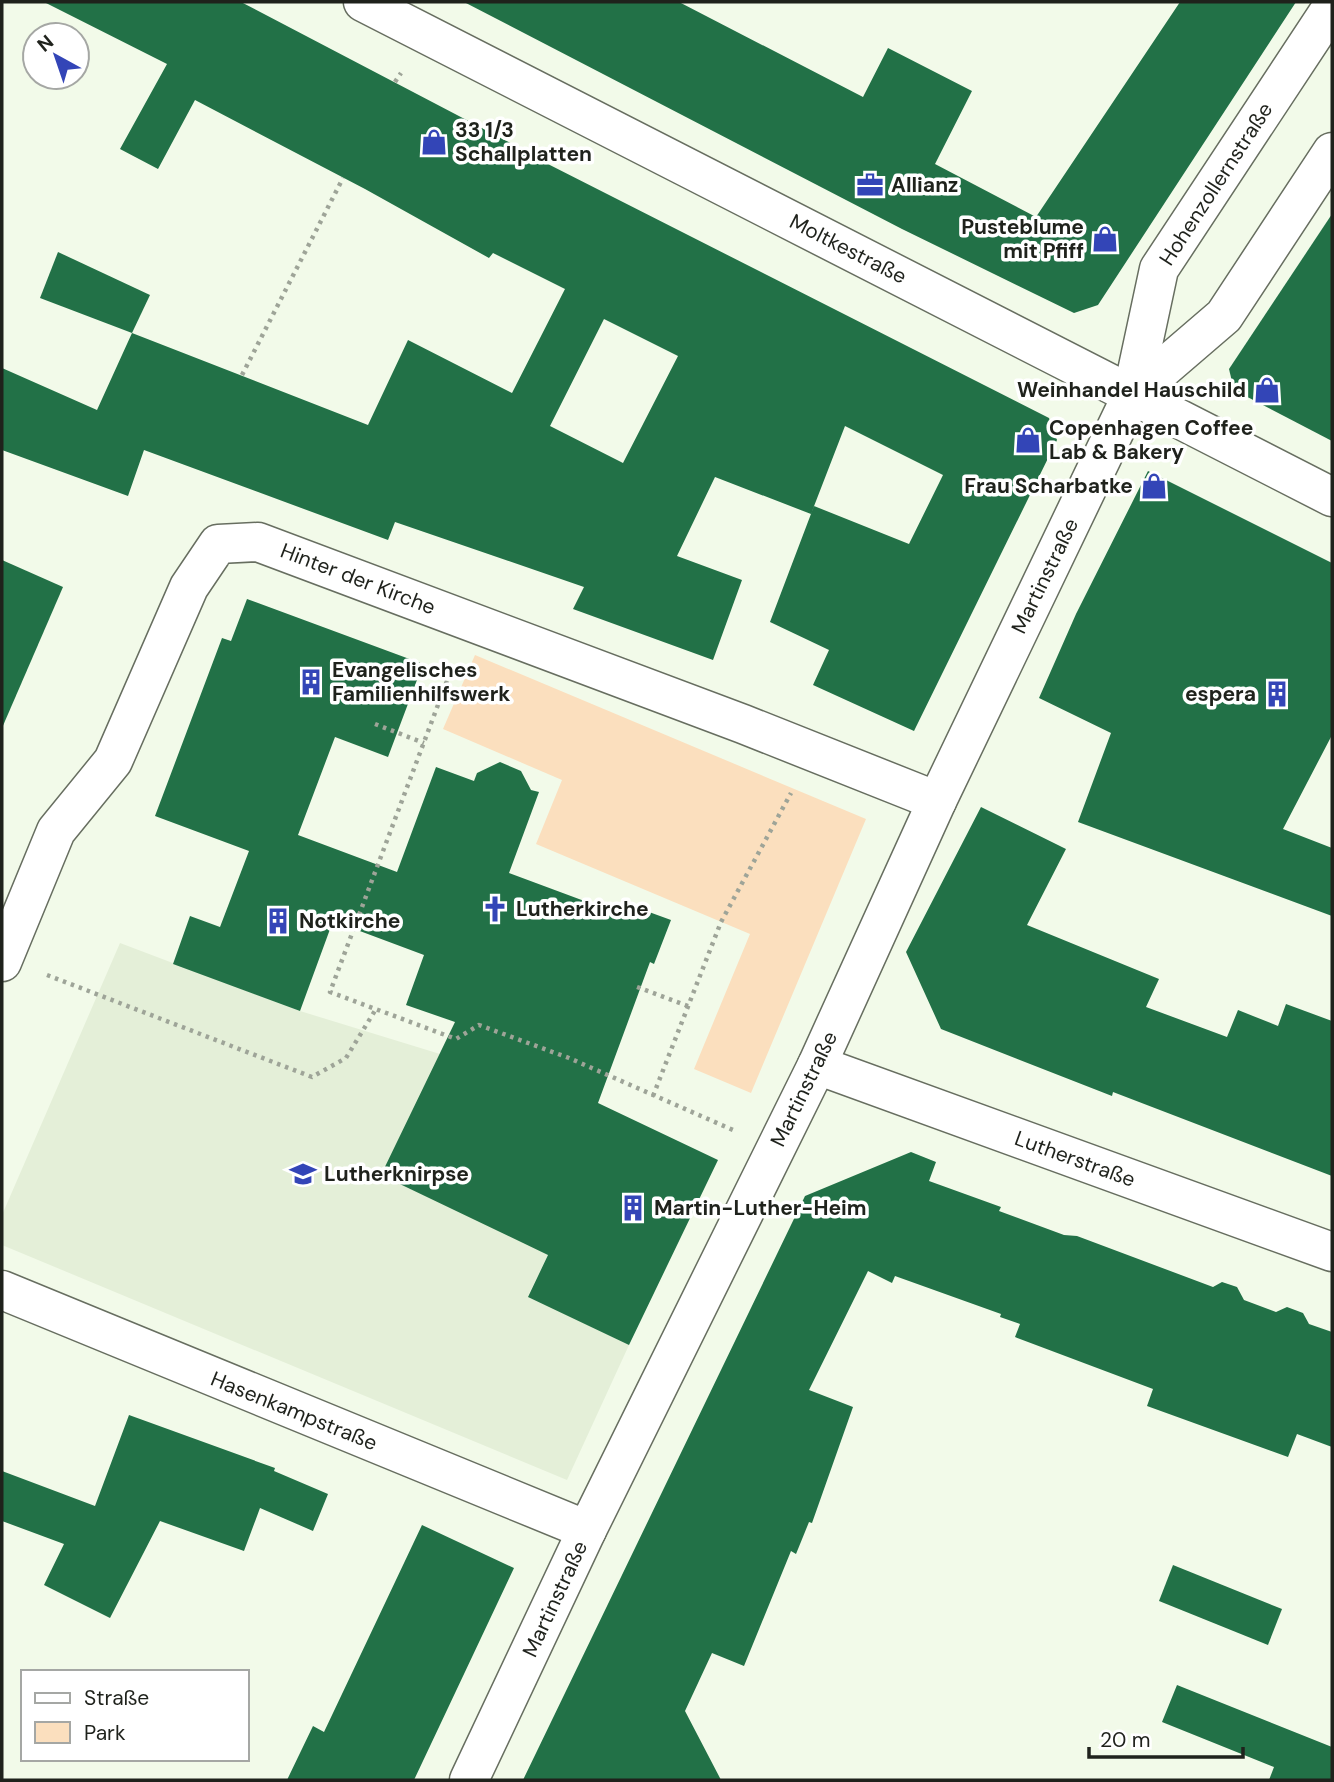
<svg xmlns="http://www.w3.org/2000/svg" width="1334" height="1782" font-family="'DM Sans',sans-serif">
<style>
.built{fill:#e4efd8}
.green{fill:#fbdfbe}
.building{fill:#227147;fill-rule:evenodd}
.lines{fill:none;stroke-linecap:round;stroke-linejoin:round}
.minor-casing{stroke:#676e60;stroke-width:41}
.path{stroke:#9ea498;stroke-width:4.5;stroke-dasharray:3.5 5;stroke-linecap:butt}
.minor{stroke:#fff;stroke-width:38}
.labels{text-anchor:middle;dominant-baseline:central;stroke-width:7;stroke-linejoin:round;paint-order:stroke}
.poi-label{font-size:21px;font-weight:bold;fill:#1f221c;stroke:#fff;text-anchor:start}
.street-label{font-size:21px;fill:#1f221c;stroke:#fff}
</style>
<rect width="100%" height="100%" fill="#f2fae9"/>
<polygon class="built" points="120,943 300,1011 440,1054 607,1133 528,1296 629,1345 567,1480 2,1245 2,1215"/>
<polygon class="green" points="475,655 866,819 751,1093 694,1069 750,934 536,844 562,780 443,729"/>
<g class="building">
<path d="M44,2H241L541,159L540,160L1049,418L1057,440L914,731L813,685L829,650L770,622L814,506L909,544L943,475L845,426L811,514L715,477L677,556L742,580L713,660L573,609L584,587L395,522L388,540L144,450L128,496L2,450V368L97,410L132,333L368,425L408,340L512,393L565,289L493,253L489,258L365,189L195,100L158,169L120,149L167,64ZM604,319L678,356L623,463L550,426Z"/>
<polygon points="464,2 679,2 863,97 888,48 972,91 935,164 1036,217 1180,2 1296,2 1098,305 1074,313 902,229"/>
<polygon points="1332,214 1332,441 1234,390 1229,369"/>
<polygon points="58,252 150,295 132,333 40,298"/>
<polygon points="1148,471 1332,563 1332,735 1283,829 1332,848 1332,916 1078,822 1111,733 1039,698 1076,614"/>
<polygon points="2,560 63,587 2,728"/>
<polygon points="247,599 423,664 388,757 335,737 298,835 397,872 436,767 474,781 477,773 500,762 521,771 531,790 539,792 509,873 622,915 627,904 671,920 654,964 650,962 598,1103 718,1160 629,1345 528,1297 548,1255 381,1175 455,1022 406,1005 424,955 333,921 300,1011 173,964 190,916 220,927 249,851 155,816 222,638 231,641"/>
<polygon points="981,807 1066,849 1027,925 1159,979 1146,1007 1227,1037 1238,1010 1278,1026 1286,1004 1332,1021 1332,1176 1113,1092 1112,1096 941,1029 906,952"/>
<polygon points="911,1152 936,1162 929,1181 1001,1207 999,1211 1064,1235 1077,1236 1213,1287 1222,1282 1237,1287 1244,1300 1276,1312 1287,1307 1303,1313 1309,1324 1332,1332 1332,1447 1297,1434 1288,1457 1147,1406 1153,1389 1015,1337 1020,1324 1000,1317 1001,1314 895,1276 892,1283 868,1271 809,1390 853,1407 812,1523 809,1522 796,1554 791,1551 744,1666 712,1653 685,1711 721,1780 523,1780 805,1196"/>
<polygon points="129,1415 275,1468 274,1471 328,1494 313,1531 260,1508 244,1551 160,1521 110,1618 44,1585 64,1544 2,1521 2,1471 95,1506"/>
<polygon points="422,1525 514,1568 414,1780 287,1780 313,1726 324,1732"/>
<polygon points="1173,1565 1282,1609 1268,1645 1159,1601"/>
<polygon points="1177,1685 1332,1747 1332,1780 1269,1780 1274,1767 1162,1722"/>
</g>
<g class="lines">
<g class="minor-casing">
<g id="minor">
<polyline points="363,2 1332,497"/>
<polyline points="1132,395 1224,316 1332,152"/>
<polyline points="2,962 56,831 113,761 189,587 218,544 258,542 743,724 937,801"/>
<polyline points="817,1065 1332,1252"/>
<polyline points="2,1290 587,1530"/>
<polyline points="469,1780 587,1530 817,1065 937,801 1132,395 1159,269 1332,7"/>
</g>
</g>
<g class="path">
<polyline points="395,82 401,73"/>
<polyline points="242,375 343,178"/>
<polyline points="453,665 330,992 456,1039 479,1025 569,1058 733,1130"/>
<polyline points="375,724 424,743"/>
<polyline points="47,975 312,1077 346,1058 376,1009"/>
<polyline points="637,987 688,1006"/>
<polyline points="653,1096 721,922 791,793"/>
</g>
<use href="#minor" class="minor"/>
</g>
<defs>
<g id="shop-bare" transform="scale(2.1)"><path d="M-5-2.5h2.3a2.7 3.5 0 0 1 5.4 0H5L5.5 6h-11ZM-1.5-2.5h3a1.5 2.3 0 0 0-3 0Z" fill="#3345b7" stroke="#fff" stroke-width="2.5" paint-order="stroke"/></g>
<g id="office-bare" transform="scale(2.1)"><path d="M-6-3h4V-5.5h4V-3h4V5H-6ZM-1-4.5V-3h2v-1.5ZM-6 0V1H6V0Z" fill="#3345b7" stroke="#fff" stroke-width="2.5" paint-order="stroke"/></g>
<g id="building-bare" transform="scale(2.1)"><path d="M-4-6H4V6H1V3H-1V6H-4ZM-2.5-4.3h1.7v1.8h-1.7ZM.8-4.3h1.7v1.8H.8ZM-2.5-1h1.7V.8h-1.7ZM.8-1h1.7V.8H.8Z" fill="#3345b7" stroke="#fff" stroke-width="2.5" paint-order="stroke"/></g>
<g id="church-bare" transform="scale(2.1)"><path d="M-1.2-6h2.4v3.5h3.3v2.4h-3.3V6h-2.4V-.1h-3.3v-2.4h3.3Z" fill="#3345b7" stroke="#fff" stroke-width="2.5" paint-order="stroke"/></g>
<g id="school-bare" transform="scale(2.1)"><path d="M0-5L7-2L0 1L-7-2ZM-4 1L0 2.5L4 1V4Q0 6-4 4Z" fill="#3345b7" stroke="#fff" stroke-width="2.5" paint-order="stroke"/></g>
</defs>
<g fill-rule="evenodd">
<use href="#shop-bare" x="434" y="142"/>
<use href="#office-bare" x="870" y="185"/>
<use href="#shop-bare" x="1105" y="239"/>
<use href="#shop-bare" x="1267" y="390"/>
<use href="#shop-bare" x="1028" y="440"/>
<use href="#shop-bare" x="1154" y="486"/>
<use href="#building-bare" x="311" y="682"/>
<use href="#building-bare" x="1277" y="694"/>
<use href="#church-bare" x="495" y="909"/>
<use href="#building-bare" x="278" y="921"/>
<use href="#school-bare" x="303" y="1174"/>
<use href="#building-bare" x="633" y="1208"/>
</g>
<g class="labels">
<g class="poi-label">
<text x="455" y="130">33 1/3<tspan x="455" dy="24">Schallplatten</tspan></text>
<text x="891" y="185">Allianz</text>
<text x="1084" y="227" text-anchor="end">Pusteblume<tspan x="1084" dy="24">mit Pfiff</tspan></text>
<text x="1246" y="390" text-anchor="end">Weinhandel Hauschild</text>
<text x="1049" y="428">Copenhagen Coffee<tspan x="1049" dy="24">Lab &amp; Bakery</tspan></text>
<text x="1133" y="486" text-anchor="end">Frau Scharbatke</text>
<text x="332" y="670">Evangelisches<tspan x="332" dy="24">Familienhilfswerk</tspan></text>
<text x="1256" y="694" text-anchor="end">espera</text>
<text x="516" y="909">Lutherkirche</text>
<text x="299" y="921">Notkirche</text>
<text x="324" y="1174">Lutherknirpse</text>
<text x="654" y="1208">Martin-Luther-Heim</text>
</g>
<g class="street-label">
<text transform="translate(1216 184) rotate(-57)">Hohenzollernstraße</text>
<text transform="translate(848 249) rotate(27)">Moltkestraße</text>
<text transform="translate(1045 576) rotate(-64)">Martinstraße</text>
<text transform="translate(358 579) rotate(21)">Hinter der Kirche</text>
<text transform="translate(804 1089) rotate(-64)">Martinstraße</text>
<text transform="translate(1075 1159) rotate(20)">Lutherstraße</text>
<text transform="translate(294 1411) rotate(22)">Hasenkampstraße</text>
<text transform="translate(555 1599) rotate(-65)">Martinstraße</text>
</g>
</g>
<rect width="1334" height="1782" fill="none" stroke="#1f221c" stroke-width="7"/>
<rect x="21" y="1670" width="228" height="91" fill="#ffffff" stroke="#a5a7a4" stroke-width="2"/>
<rect x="35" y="1693" width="35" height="10" fill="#ffffff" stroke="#a5a7a4" stroke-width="2"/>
<text x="84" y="1705" font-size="21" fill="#1f221c">Straße</text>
<rect x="35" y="1722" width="35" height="21" fill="#fbdfbe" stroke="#a5a7a4" stroke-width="2"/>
<text x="84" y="1740" font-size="21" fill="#1f221c">Park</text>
<g transform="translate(56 56) rotate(320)"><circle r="33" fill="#ffffff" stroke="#a5a7a4" stroke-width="2"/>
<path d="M0-5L12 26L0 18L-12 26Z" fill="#3345b7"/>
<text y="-10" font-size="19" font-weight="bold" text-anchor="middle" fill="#1f221c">N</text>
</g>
<path d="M1089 1747v10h154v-10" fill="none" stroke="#1f221c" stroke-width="3.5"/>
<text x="1100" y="1747" font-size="21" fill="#1f221c" stroke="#ffffff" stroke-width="5" paint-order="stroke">20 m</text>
</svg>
